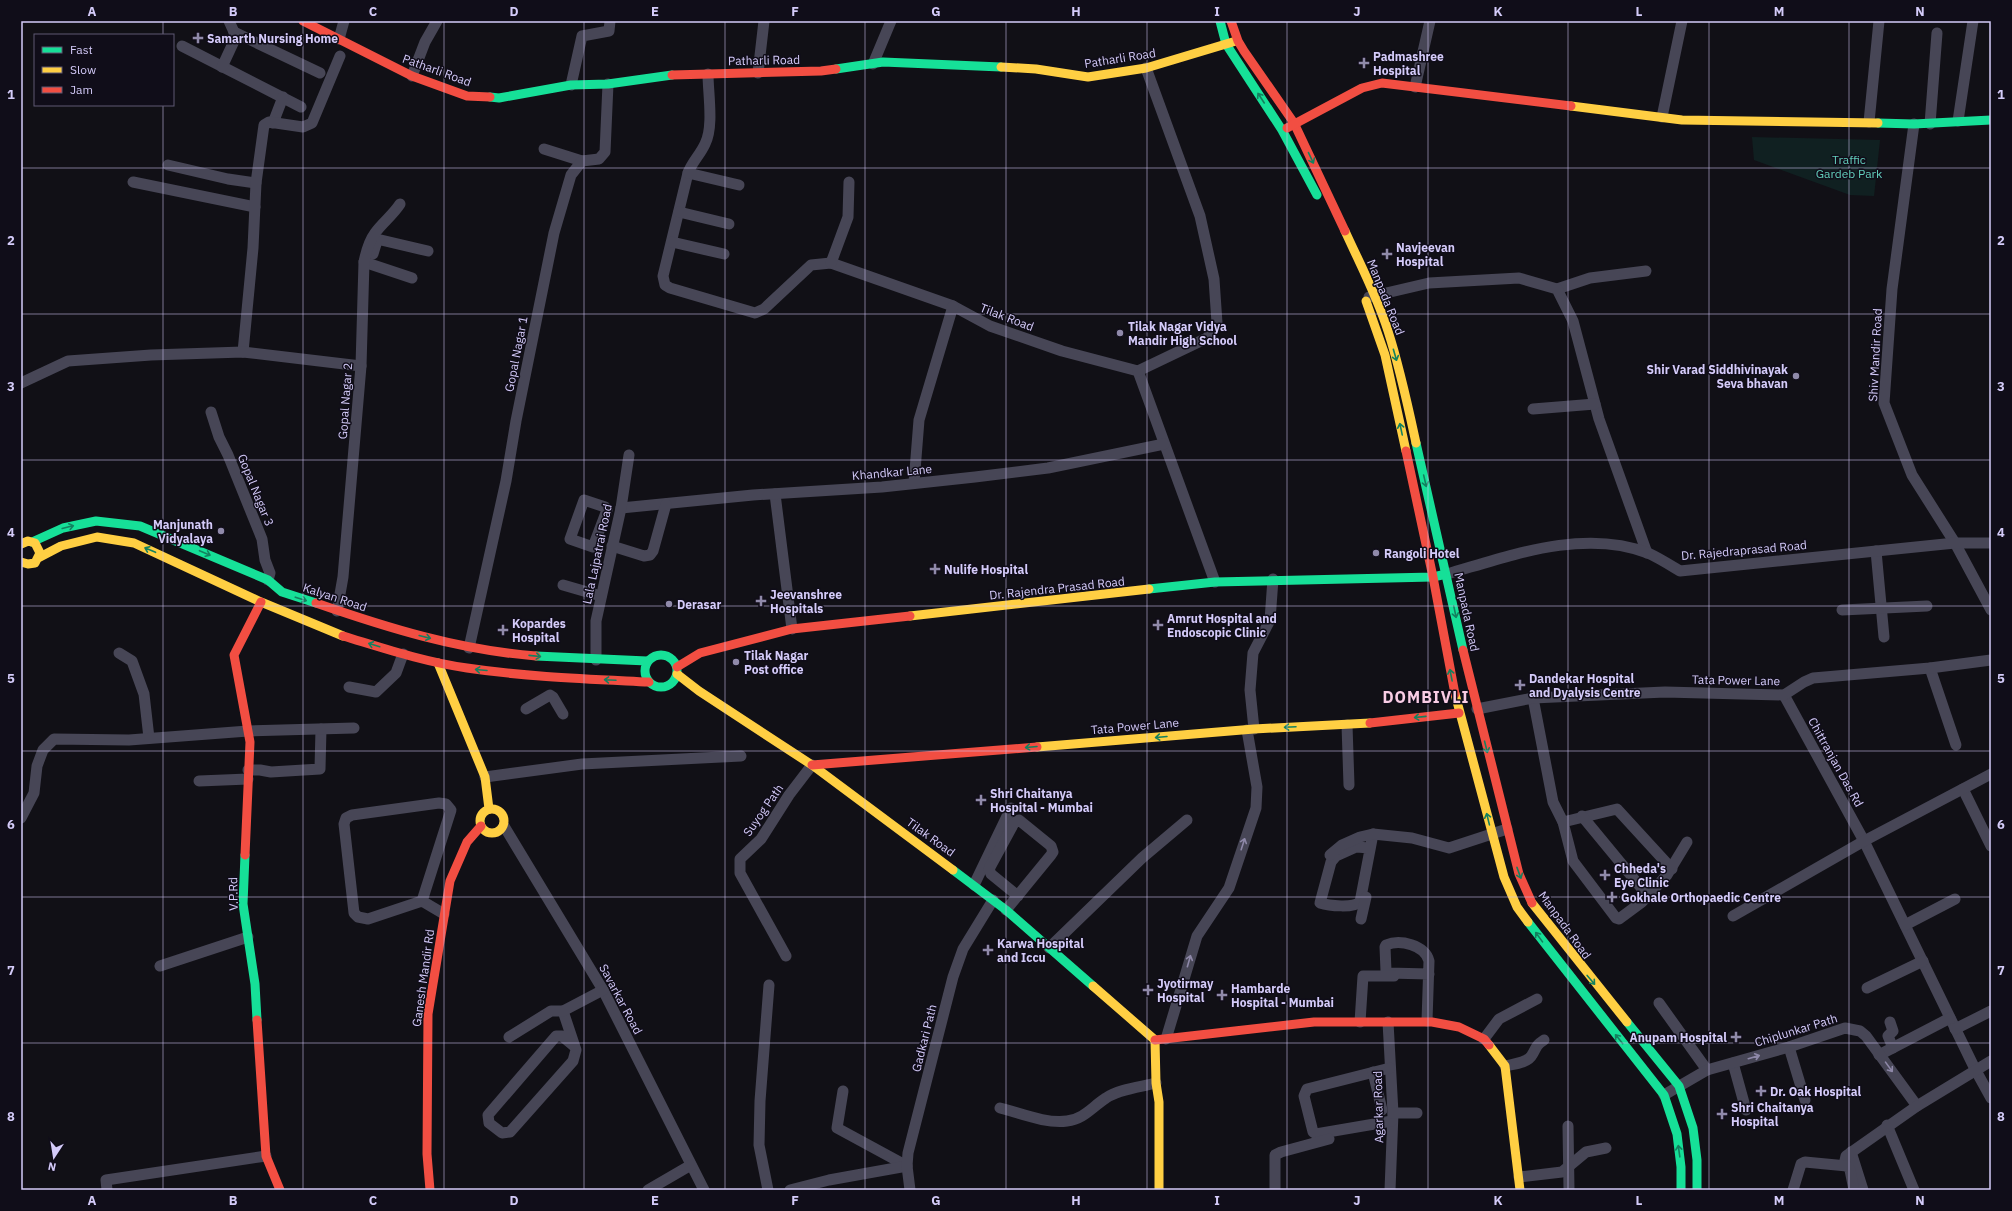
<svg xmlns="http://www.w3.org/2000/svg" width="2012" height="1211" font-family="'IBM Plex Sans',sans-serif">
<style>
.green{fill:#102021}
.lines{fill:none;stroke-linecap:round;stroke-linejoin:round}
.street{stroke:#474656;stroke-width:11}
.fast{stroke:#16e098;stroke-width:9}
.slow{stroke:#ffcf43;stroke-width:9}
.jam{stroke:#f24e42;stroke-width:9}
.oneway{stroke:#13815f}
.oneway2{stroke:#8e88a8}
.grid{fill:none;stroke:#d4cbf9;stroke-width:1;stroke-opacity:0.55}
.poi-dot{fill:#908aaa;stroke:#100d19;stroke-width:1.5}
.labels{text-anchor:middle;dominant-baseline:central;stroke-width:3;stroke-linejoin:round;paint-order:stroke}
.poi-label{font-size:12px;font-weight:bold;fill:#d4cbf9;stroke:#100d19;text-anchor:start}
.street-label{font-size:12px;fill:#d4cbf9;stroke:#100d19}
.park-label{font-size:12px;fill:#62cebc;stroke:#100d19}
.district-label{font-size:16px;font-weight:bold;letter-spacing:1px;fill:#f9cde5;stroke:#100d19}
.neatline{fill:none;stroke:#d4cbf9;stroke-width:1.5}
.grid-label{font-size:13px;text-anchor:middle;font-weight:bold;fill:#d4cbf9}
</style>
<rect width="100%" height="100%" fill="#111016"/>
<polygon class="green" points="1752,137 1880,140 1874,196 1850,195 1754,160"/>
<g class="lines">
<g class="street">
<polyline points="234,32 320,73"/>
<polyline points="339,39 344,21"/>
<polyline points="182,46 301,107"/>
<polyline points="873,64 891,21"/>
<polyline points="222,67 235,39 234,32 229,21"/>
<polyline points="758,73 764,21"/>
<path d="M708,74C708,93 714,127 705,144C700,155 692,162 688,173L663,276L665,285L670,288L755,313L764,309L811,265L831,263L953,306L990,326L1062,351L1138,371L1215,582"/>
<polyline points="412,76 425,42 437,21"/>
<polyline points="571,85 582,36 609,31 610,21"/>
<polyline points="1415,87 1430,21"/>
<polyline points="1662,117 1682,21"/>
<polyline points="1958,121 1973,21"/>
<polyline points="1869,122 1879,21"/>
<polyline points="273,123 283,97"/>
<polyline points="1914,124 1892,289 1884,403 1912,475 1955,543 1991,610"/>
<polyline points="1930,124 1937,33"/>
<polyline points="544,149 582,161"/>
<polyline points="168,165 228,179 256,183"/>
<polyline points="688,173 739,185"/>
<polyline points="133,182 255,207"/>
<polyline points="679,212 729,224"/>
<polyline points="672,242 724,254"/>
<polyline points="373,254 377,241 381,240 428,251"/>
<polyline points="364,262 412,278"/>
<polyline points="831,263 848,217 849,182"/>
<polyline points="1557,289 1590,278 1646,271"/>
<polyline points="1369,297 1429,283 1519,278 1557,289 1573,321 1599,419 1647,553"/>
<polyline points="243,352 253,248 256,183 264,125 269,122 303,127 312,123 340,56"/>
<polyline points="1138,371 1207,338 1215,328 1217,323 1214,279 1200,216 1146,68"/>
<polyline points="21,383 68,361 151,355 243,352 361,366"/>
<polyline points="1533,409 1595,404"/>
<polyline points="211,412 219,437 228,455 262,539 265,560 270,573 268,580"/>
<polyline points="914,483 919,420 953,306"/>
<polyline points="775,494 792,629"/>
<polygon points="584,500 605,507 607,510 593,547 570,539"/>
<polyline points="621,508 753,495 882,487 975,477 1048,468 1164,444"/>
<polyline points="612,546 644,556 650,555 653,551 666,504"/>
<polyline points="1876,551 1884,637"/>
<path d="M1447,574C1510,556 1583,528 1648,553C1659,558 1670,565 1680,571L1955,543H1991"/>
<polyline points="563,585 601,596"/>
<polyline points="1842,610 1927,606"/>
<path d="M337,611L343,577L361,366L364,262C366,252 369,241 375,233C383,222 393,215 400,204"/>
<polyline points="469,648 506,481 516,421 554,233 571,175 582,161 599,159 605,152 608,84"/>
<polyline points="119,653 132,661 144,694 149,738"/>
<polyline points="596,660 596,621 621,508 629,455"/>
<polyline points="1930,668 1956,745"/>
<polyline points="349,687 376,692 396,673 403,654"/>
<polyline points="1784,695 1864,841 1975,1069 1991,1098"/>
<polyline points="1533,698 1553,802 1563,822 1617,809 1672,869"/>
<polyline points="526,709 550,695 553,697 563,714"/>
<polyline points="1477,709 1533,698 1665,692 1784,695 1804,682 1813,678 1930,668 1991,660"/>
<polyline points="1347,725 1349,785"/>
<polyline points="1254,729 1250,690 1253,653 1270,620 1273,579"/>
<polyline points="248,770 260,770 271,772 320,769 321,729"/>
<polyline points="485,777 582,764 741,756"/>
<polyline points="199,781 248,779"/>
<polyline points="1963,789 1991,846"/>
<polyline points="1582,816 1648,896"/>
<polyline points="21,818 34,793 37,766 43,750 54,739 129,740 248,731 354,728"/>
<polyline points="1563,822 1573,861 1616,918 1619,919 1642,902 1667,875 1687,842"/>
<polyline points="504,826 603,990 704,1190"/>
<path d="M1370,848L1356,847L1336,856L1331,862L1320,903C1329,906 1354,908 1360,902L1373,834"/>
<polyline points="1330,855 1342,845 1360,837 1373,834 1412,838 1449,848 1507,829"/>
<polyline points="974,885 1011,808"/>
<polyline points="422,901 451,810 446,804 439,803 352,815 346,818 344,824 354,913 358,917 368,919 422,901 444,914"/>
<polyline points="1006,910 1051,855 1053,852 1051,846 1019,820 1014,823 989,869 991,874 1018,896"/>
<polyline points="1733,916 1864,841 1991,774"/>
<polyline points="1361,919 1366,897"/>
<polyline points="1905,925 1955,899"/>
<polyline points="1049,948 1142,858 1187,820"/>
<polyline points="786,956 740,873 740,859 761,839 789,795 812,765"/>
<polyline points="160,966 248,937"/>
<polyline points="1867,988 1923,961"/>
<polyline points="1659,1003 1707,1070"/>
<polyline points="563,1011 576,1050 573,1061 510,1132 502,1133 489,1123 488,1115 556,1036 562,1036 574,1046"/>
<path d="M1427,1021L1429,961C1425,945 1400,939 1386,945L1385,947L1386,971L1388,973L1429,974"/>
<polyline points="1360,1022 1363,976 1394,976"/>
<polyline points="1388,1022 1393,1113 1390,1190"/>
<polyline points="1890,1022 1893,1031 1888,1036 1893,1048"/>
<polyline points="1955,1029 1991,1011"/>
<polyline points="509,1037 551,1011 563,1011 603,990"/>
<polyline points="1166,1039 1197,936 1229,888 1256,808 1257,787 1247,730"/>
<polyline points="1484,1039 1499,1019 1537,999"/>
<polyline points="1789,1047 1805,1100"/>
<polyline points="1879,1055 1950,1018"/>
<polyline points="1733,1063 1746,1110"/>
<path d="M1505,1066C1513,1064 1528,1063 1532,1055C1537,1047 1535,1046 1544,1040"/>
<polyline points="1390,1068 1307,1089 1304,1096 1313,1132 1316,1134 1392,1121"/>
<polyline points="1373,1072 1382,1110"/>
<polyline points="843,1091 837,1128 907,1166"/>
<polyline points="1664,1095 1707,1070 1789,1047 1845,1028 1860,1031 1866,1036 1917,1106 1991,1061"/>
<path d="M1000,1108C1020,1113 1046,1124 1067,1121C1084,1119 1092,1107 1106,1098C1119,1089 1141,1087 1156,1083"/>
<polyline points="1393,1113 1417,1113"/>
<polyline points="1887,1125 1914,1190"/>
<polyline points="1568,1126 1569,1190"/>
<polyline points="1851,1152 1863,1190"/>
<polyline points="1844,1165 1846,1156 1917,1106"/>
<polyline points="1519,1177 1562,1172 1586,1152 1606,1148"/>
<polyline points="107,1190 106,1180 266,1156"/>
<polyline points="648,1190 691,1165"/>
<polyline points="768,1190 759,1145 760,1101 769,985"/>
<polyline points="790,1190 829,1180 907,1166"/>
<polyline points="910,1190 907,1166 908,1153 953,977 963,949 993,900"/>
<polyline points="1275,1190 1275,1155 1281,1152 1329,1139"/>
<polyline points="1793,1190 1801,1164 1805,1162 1847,1166 1850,1170 1854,1190"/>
</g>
<g class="fast">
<polyline points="1220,21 1226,44 1282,130 1317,195"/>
<polyline points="836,69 883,62 1001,67"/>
<polyline points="490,97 499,98 571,85 608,84 672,75"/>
<polyline points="1878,123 1914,124 1991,120"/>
<polyline points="1416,443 1463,650"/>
<polyline points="32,542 63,528 96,521 140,526 268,580 282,592 316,603"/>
<polyline points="1149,589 1215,582 1433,577 1442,575"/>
<circle cx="661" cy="671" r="16"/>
<polyline points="536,656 647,661"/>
<polyline points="245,855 243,904 255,984 257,1020"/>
<polyline points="953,870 1006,910 1093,986"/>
<polyline points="1528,922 1664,1095 1677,1134 1681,1167 1681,1190"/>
<polyline points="1627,1022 1679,1086 1693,1128 1697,1160 1697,1190"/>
</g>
<g class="slow">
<polyline points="1001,67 1036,69 1088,77 1146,68 1236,41"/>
<polyline points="1571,106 1682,120 1878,123"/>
<path d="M1345,231C1360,264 1377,296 1388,331C1400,368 1408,406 1416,443"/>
<polyline points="1366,301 1385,355 1406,451"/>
<polyline points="21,544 28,541 35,543 40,553 35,563 28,564 21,562"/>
<polyline points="40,557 61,546 97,537 134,543 261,602 343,636"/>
<polyline points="910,616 1149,589"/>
<polyline points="438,663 485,777 489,809"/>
<polyline points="677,674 699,691 812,765 953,870"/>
<polyline points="1455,694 1504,877 1517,907 1528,922"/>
<polyline points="1037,747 1254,729 1370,723"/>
<circle cx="492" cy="821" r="12"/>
<polyline points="1532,903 1627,1022"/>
<polyline points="1093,986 1155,1040"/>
<polyline points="1155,1040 1156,1083 1159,1102 1159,1190"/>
<polyline points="1489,1045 1505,1066 1520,1190"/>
</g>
<g class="jam">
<polyline points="303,21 412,76 467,96 490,97"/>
<polyline points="1231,21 1238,41 1244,51 1294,123 1345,231"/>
<polyline points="672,75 821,71 836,69"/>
<polyline points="1287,128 1362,88 1382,83 1571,106"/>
<polyline points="1406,451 1433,577 1455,694"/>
<path d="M316,603C388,628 459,650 536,656"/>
<path d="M343,636C383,648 424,662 467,668C527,677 588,679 649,682"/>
<polyline points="1463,650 1519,874 1532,903"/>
<polyline points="677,667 700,653 792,629 910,616"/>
<polyline points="1370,723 1459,713"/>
<polyline points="812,765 1037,747"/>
<polyline points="245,855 250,742 234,655 261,602"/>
<polyline points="257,1020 266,1156 280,1190"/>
<polyline points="1155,1040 1314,1022 1432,1022 1459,1027 1484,1039 1489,1045"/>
<polyline points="430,1190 427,1154 428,1014 450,881 467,842 481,826"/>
</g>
</g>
<defs><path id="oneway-shaft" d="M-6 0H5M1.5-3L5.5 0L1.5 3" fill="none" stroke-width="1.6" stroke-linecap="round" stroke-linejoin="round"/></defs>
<g class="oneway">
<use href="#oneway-shaft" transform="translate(1261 98) rotate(-123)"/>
<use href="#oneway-shaft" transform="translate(1311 158) rotate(65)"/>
<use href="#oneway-shaft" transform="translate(1395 355) rotate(74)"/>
<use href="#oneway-shaft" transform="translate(1401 429) rotate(-102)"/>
<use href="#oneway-shaft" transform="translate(1425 481) rotate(77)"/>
<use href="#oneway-shaft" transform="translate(68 527) rotate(-14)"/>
<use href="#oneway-shaft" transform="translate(150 550) rotate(-157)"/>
<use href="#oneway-shaft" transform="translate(205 553) rotate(23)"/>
<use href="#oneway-shaft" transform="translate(301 599) rotate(18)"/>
<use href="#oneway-shaft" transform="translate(1455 612) rotate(78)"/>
<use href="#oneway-shaft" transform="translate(425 637) rotate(14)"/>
<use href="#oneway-shaft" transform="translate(374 645) rotate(-163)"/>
<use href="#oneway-shaft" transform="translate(535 656) rotate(6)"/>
<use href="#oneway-shaft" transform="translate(481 670) rotate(-175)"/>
<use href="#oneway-shaft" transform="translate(1451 675) rotate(-101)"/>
<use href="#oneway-shaft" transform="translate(610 680) rotate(-177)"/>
<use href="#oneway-shaft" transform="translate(1420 717) rotate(174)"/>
<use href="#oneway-shaft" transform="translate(1290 727) rotate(177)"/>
<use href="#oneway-shaft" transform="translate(1161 737) rotate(175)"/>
<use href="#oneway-shaft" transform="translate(1031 747) rotate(175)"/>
<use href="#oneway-shaft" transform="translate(1486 747) rotate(76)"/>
<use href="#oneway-shaft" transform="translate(1488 819) rotate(-104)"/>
<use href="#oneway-shaft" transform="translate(1519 873) rotate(70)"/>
<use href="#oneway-shaft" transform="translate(1539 937) rotate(-126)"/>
<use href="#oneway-shaft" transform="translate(1591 980) rotate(50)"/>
<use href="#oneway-shaft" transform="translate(1619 1039) rotate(-129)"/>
<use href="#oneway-shaft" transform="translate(1679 1151) rotate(-98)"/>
</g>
<g class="oneway2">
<use href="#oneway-shaft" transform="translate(1243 844) rotate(-72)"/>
<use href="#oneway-shaft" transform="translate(1189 961) rotate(-74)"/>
<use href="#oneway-shaft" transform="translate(1754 1057) rotate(-16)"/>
<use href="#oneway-shaft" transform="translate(1889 1067) rotate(54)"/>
</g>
<path class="grid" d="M163,21V35M303,21V1190M444,21V1190M584,21V1190M725,21V1190M865,21V1190M1006,21V1190M1147,21V1190M1287,21V1190M1428,21V1190M1568,21V1190M1709,21V1190M1849,21V1190M163,105V1190M21,168H1991M21,314H1991M21,460H1991M21,606H1991M21,751H1991M21,897H1991M21,1043H1991"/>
<g class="poi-dot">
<path d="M196 32h4v4h4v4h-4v4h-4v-4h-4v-4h4z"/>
<path d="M1362 57h4v4h4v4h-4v4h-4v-4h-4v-4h4z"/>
<path d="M1385 248h4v4h4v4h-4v4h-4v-4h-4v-4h4z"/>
<circle cx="1120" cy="333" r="4"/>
<circle cx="1796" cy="376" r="4"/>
<circle cx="221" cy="531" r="4"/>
<circle cx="1376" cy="553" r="4"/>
<path d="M933 563h4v4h4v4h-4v4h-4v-4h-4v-4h4z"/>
<path d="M759 595h4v4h4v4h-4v4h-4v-4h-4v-4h4z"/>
<circle cx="669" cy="604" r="4"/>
<path d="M1156 619h4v4h4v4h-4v4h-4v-4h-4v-4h4z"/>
<path d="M501 624h4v4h4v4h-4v4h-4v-4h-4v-4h4z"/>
<circle cx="736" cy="662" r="4"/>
<path d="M1518 679h4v4h4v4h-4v4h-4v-4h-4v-4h4z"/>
<path d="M979 794h4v4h4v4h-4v4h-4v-4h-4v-4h4z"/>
<path d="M1603 869h4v4h4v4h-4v4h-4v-4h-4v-4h4z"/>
<path d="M1610 891h4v4h4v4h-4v4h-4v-4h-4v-4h4z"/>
<path d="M986 944h4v4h4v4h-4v4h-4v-4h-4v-4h4z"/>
<path d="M1146 984h4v4h4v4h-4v4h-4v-4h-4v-4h4z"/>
<path d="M1220 989h4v4h4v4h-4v4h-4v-4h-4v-4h4z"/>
<path d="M1734 1031h4v4h4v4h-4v4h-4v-4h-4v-4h4z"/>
<path d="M1759 1085h4v4h4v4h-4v4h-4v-4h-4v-4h4z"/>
<path d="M1720 1108h4v4h4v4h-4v4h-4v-4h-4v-4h4z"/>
</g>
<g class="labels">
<g class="poi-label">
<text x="207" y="38">Samarth Nursing Home</text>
<text x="1373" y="56">Padmashree<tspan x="1373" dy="14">Hospital</tspan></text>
<text x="1396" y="247">Navjeevan<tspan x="1396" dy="14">Hospital</tspan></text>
<text x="1128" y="326">Tilak Nagar Vidya<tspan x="1128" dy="14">Mandir High School</tspan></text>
<text x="1788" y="369" text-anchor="end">Shir Varad Siddhivinayak<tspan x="1788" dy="14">Seva bhavan</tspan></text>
<text x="213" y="524" text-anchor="end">Manjunath<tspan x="213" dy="14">Vidyalaya</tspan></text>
<text x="1384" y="553">Rangoli Hotel</text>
<text x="944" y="569">Nulife Hospital</text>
<text x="770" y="594">Jeevanshree<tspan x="770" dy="14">Hospitals</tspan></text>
<text x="677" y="604">Derasar</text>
<text x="1167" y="618">Amrut Hospital and<tspan x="1167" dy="14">Endoscopic Clinic</tspan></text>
<text x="512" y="623">Kopardes<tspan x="512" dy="14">Hospital</tspan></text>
<text x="744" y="655">Tilak Nagar<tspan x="744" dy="14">Post office</tspan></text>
<text x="1529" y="678">Dandekar Hospital<tspan x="1529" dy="14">and Dyalysis Centre</tspan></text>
<text x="990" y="793">Shri Chaitanya<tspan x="990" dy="14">Hospital - Mumbai</tspan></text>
<text x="1614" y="868">Chheda's<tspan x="1614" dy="14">Eye Clinic</tspan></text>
<text x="1621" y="897">Gokhale Orthopaedic Centre</text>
<text x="997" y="943">Karwa Hospital<tspan x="997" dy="14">and Iccu</tspan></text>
<text x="1157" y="983">Jyotirmay<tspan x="1157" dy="14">Hospital</tspan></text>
<text x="1231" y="988">Hambarde<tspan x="1231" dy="14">Hospital - Mumbai</tspan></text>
<text x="1727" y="1037" text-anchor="end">Anupam Hospital</text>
<text x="1770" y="1091">Dr. Oak Hospital</text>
<text x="1731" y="1107">Shri Chaitanya<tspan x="1731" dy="14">Hospital</tspan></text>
</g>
<g class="street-label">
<text transform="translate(1120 58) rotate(-9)">Patharli Road</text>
<text transform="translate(764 60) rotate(-1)">Patharli Road</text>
<text transform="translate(437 70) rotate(20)">Patharli Road</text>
<text transform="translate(1386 297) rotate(68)">Manpada Road</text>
<text transform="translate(1007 317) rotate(21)">Tilak Road</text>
<text transform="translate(516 354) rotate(-79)">Gopal Nagar 1</text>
<text transform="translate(1875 355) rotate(-87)">Shiv Mandir Road</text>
<text transform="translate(345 401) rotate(-86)">Gopal Nagar 2</text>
<text transform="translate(892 472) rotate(-5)">Khandkar Lane</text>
<text transform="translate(256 490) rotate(68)">Gopal Nagar 3</text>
<text transform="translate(1744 550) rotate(-5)">Dr. Rajedraprasad Road</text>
<text transform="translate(597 554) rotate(-78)">Lala Lajpatrai Road</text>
<text transform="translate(1057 588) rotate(-6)">Dr. Rajendra Prasad Road</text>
<text transform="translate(335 597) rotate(18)">Kalyan Road</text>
<text transform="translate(1467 612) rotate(78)">Manpada Road</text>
<text transform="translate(1736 680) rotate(1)">Tata Power Lane</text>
<text transform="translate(1135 726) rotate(-5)">Tata Power Lane</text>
<text transform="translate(1836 762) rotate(61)">Chittranjan Das Rd</text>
<text transform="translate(763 810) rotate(-55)">Suyog Path</text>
<text transform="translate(931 837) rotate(36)">Tilak Road</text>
<text transform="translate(233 894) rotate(-91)">V.P.Rd</text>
<text transform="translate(1565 925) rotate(54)">Manpada Road</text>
<text transform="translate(423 978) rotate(-82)">Ganesh Mandir Rd</text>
<text transform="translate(621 999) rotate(62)">Savarkar Road</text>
<text transform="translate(1796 1030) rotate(-17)">Chiplunkar Path</text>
<text transform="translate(924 1038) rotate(-76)">Gadkari Path</text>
<text transform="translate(1378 1107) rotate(-91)">Agarkar Road</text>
</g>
<g class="park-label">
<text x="1849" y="159">Traffic<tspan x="1849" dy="14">Gardeb Park</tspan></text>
</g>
<g class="district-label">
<text x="1426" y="697">DOMBIVLI</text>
</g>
</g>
<rect width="2012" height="1211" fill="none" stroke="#100d19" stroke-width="44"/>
<rect x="34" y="34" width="140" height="72" fill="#100d19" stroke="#5e5973"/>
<rect x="42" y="47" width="20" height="6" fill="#16e098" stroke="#5e5973"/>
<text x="70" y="54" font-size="12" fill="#d4cbf9">Fast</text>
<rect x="42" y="67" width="20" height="6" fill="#ffcf43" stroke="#5e5973"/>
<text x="70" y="74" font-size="12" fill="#d4cbf9">Slow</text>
<rect x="42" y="87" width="20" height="6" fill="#f24e42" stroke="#5e5973"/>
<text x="70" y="94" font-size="12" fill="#d4cbf9">Jam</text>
<g transform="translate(54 1157) rotate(192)" stroke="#100d19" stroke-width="3" paint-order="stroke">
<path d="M0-3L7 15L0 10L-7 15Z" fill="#d4cbf9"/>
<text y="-6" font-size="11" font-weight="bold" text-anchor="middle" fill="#d4cbf9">N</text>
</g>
<rect x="22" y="22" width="1968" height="1167" class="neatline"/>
<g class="grid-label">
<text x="92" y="16">A</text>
<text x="233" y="16">B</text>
<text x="373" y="16">C</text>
<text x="514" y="16">D</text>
<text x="655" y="16">E</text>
<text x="795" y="16">F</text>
<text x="936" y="16">G</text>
<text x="1076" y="16">H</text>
<text x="1217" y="16">I</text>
<text x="1357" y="16">J</text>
<text x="1498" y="16">K</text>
<text x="1639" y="16">L</text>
<text x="1779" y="16">M</text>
<text x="1920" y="16">N</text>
<text x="11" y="99">1</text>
<text x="2001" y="99">1</text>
<text x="11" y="245">2</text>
<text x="2001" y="245">2</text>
<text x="11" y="391">3</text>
<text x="2001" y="391">3</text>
<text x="11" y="537">4</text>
<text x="2001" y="537">4</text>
<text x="11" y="683">5</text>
<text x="2001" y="683">5</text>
<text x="11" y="829">6</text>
<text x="2001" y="829">6</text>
<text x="11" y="975">7</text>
<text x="2001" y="975">7</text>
<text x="11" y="1121">8</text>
<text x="2001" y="1121">8</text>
<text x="92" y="1205">A</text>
<text x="233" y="1205">B</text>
<text x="373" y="1205">C</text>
<text x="514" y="1205">D</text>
<text x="655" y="1205">E</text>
<text x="795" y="1205">F</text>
<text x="936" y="1205">G</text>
<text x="1076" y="1205">H</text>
<text x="1217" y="1205">I</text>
<text x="1357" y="1205">J</text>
<text x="1498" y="1205">K</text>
<text x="1639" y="1205">L</text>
<text x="1779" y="1205">M</text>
<text x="1920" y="1205">N</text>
</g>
</svg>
